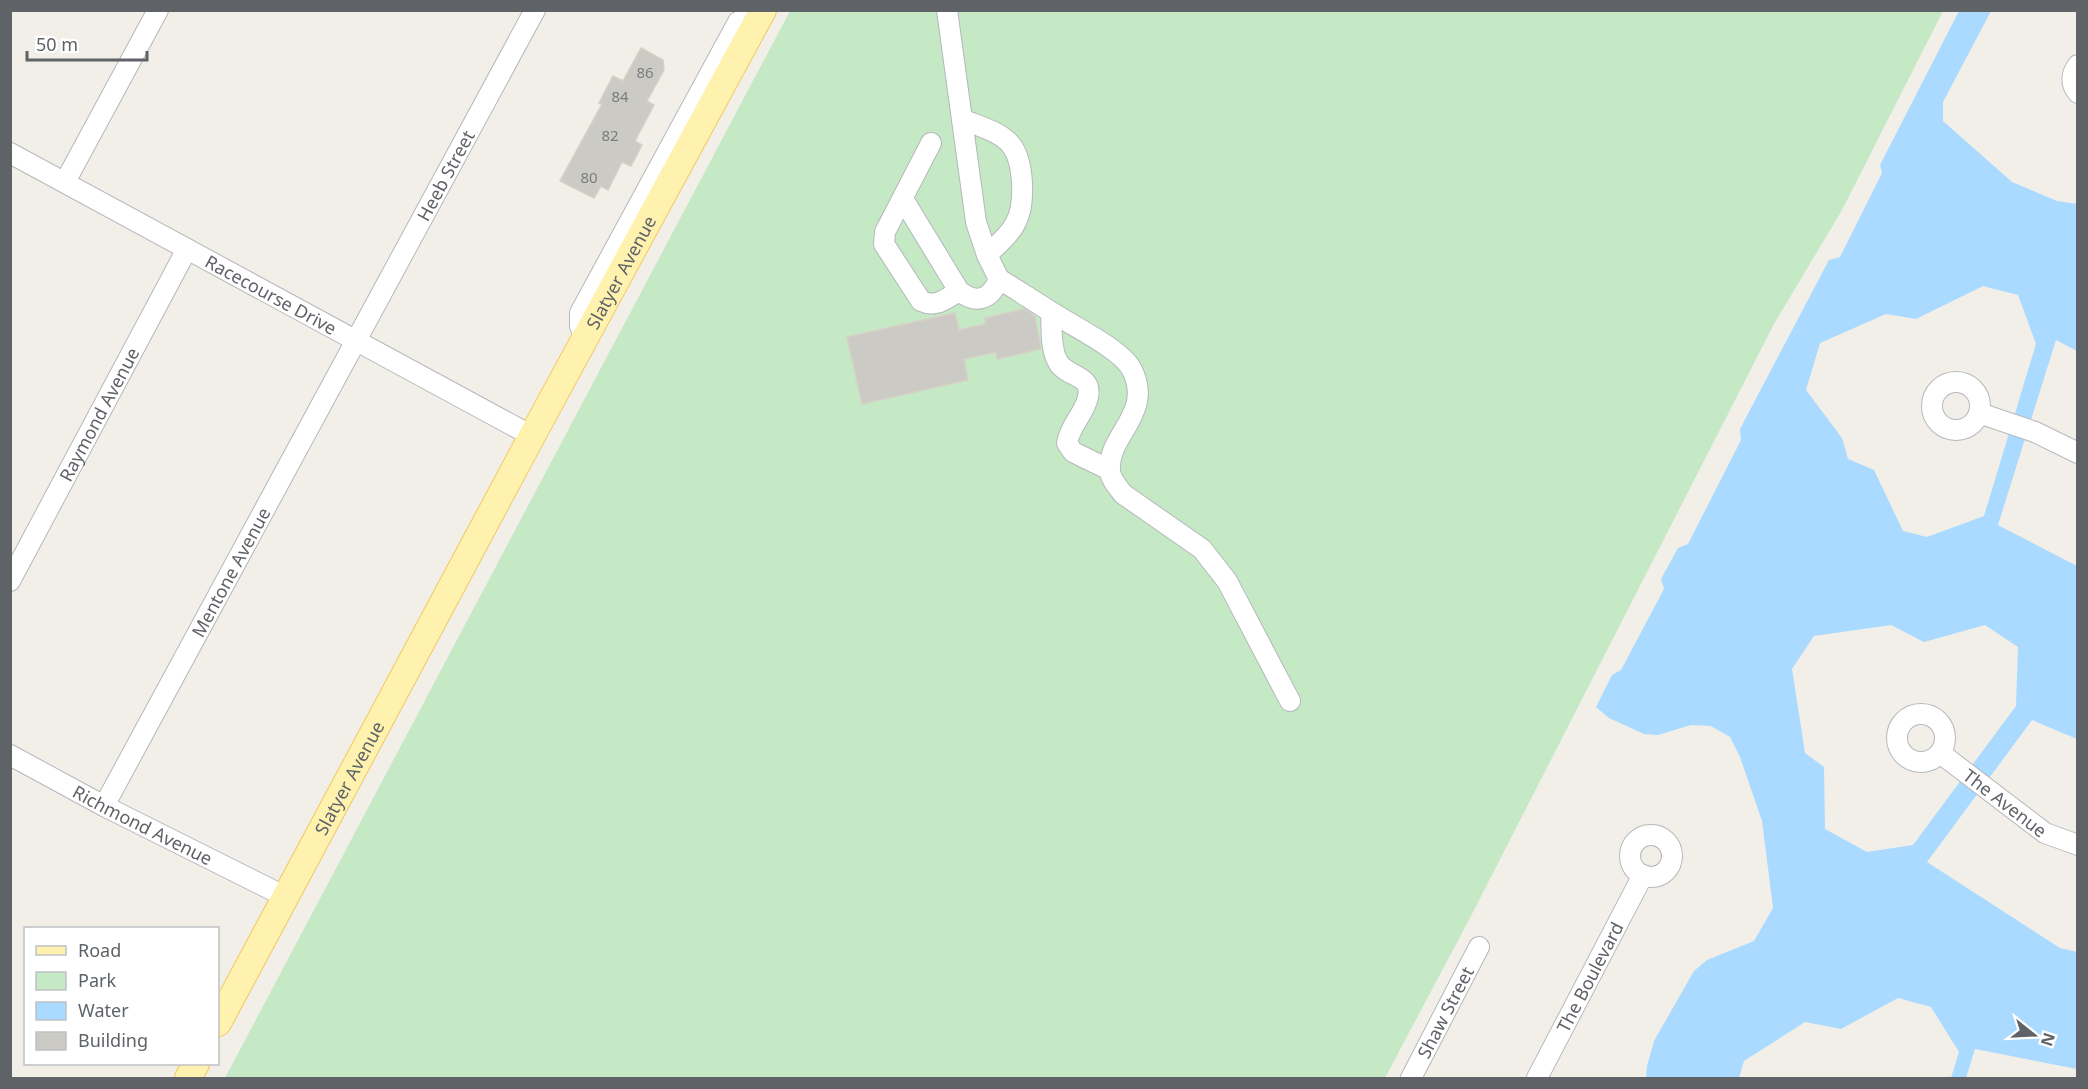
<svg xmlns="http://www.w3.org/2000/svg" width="2088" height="1089" font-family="'Noto Sans',sans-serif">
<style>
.green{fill:#c5e8c5}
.water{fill:#aadaff;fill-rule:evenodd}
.building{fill:#cccac5;stroke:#d6d1c6;stroke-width:1.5}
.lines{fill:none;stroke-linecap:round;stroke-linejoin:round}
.minor-casing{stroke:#b5b8bc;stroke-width:22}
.major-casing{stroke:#f2c960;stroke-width:28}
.minor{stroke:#fff;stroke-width:20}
.major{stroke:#fff2af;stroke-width:26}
.labels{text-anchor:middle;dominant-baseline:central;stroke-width:4.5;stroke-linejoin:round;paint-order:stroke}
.number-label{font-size:15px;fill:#7a7d7f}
.street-label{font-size:18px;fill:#5f6368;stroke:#fff}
</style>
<rect width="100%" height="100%" fill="#f1efe8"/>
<polygon class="green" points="790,11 1943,11 1842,210 1774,324 1471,916 1385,1078 225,1078"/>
<path class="water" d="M1959,11H1991L1943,102V121L2012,182L2057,201L2077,204V351L2056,340L1998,525L2077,566V739L2032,720L1927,862L2060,948L2077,952V1069L1975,1049L1966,1078H1951L1959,1052L1931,1007L1898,998L1841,1029L1805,1022L1744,1061L1739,1078H1646L1647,1066L1654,1041L1694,971L1707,960L1754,941L1773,908L1762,821L1740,757L1730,737L1711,726L1691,725L1658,735L1644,734L1609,718L1596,707L1612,675L1621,670L1664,589L1661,579L1678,548L1688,544L1741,440L1740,429L1829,260L1840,257L1882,173L1880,165ZM1983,286L2018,295L2036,344L1984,516L1927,537L1903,531L1874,470L1848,459L1842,438L1806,390L1820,343L1886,314L1916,319ZM1891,625L1924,642L1985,625L2018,647L2016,706L1913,845L1867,852L1825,829L1824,767L1805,753L1792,669L1814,636Z"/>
<g class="building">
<polygon points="641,48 663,60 664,70 647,101 654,105 635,141 642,145 631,166 622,162 608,190 601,186 594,198 560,181 602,104 599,103 613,76 623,81"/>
<polygon points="1025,309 1035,316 1041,349 997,359 996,352 964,359 968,380 862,404 847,337 955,313 959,330 986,324 985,318"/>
</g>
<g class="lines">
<g class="minor-casing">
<g id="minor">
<path d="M2078,65C2071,74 2070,84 2078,93"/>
<path d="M962,119C977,126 1000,131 1011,145C1024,161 1026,206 1015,224C1009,236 996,246 987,255"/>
<path d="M931,143L885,232L884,244L921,301C936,308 946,299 959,291"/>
<path id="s1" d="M10,153L532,436"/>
<polyline points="65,182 158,10"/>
<path d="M903,199L959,291C977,305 991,299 999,279L987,255L976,222L947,10"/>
<path d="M999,279C1019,291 1038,304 1058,316C1077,328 1123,351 1132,370C1154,413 1107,436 1110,470C1110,479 1118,487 1123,494L1202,549L1227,581L1290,701"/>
<path d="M1051,312C1052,327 1050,349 1058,362C1067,378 1093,374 1088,397C1085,413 1070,425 1067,443L1073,452L1110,470"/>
<polyline points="585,337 580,326 580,313 738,22 749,15 758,18"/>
<circle cx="1956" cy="406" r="24"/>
<polyline points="1979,413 2035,432 2078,453"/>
<path id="s2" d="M10,581L187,249"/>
<circle cx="1921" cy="738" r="24"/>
<path id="s3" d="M1940,753L2045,833L2078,845"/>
<path id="s4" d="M10,755L104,806L276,892"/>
<path id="s5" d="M104,806L535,10"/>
<circle cx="1651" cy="856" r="21"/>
<path id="s6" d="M1411,1078L1479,947"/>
<path id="s7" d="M1537,1078L1643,875"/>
</g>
</g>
<g class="major-casing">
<g id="major">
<path id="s8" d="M218,1023L532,436L763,10"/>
<polyline points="188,1078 196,1064"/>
</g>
</g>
<use href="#minor" class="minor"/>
<use href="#major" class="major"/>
</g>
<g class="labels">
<g class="number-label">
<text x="645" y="72">86</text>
<text x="620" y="96">84</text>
<text x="610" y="135">82</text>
<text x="589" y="177">80</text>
</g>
<g class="street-label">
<text stroke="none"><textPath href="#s5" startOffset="717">Heeb Street</textPath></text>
<text stroke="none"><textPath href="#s8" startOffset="852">Slatyer Avenue</textPath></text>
<text stroke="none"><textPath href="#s1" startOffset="297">Racecourse Drive</textPath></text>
<text stroke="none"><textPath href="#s2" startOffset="189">Raymond Avenue</textPath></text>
<text stroke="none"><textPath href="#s5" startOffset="266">Mentone Avenue</textPath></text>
<text stroke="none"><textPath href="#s8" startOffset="278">Slatyer Avenue</textPath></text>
<text stroke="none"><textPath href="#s3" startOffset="82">The Avenue</textPath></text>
<text stroke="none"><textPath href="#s4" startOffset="150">Richmond Avenue</textPath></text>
<text stroke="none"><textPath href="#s7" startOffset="114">The Boulevard</textPath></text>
<text stroke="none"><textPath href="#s6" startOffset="74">Shaw Street</textPath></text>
</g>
</g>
<rect width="2088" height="1089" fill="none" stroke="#5f6368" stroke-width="24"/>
<rect x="24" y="927" width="195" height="138" fill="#ffffff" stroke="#bfc1c3" stroke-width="1.5"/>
<rect x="36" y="946" width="30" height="9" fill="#fff2af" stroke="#bfc1c3" stroke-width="1.5"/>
<text x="78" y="957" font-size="18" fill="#5f6368">Road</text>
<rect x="36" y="972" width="30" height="18" fill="#c5e8c5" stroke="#bfc1c3" stroke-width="1.5"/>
<text x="78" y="987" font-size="18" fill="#5f6368">Park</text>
<rect x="36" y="1002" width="30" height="18" fill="#aadaff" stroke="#bfc1c3" stroke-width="1.5"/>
<text x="78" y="1017" font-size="18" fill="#5f6368">Water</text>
<rect x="36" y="1032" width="30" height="18" fill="#cccac5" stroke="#bfc1c3" stroke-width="1.5"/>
<text x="78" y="1047" font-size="18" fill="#5f6368">Building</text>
<g transform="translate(2034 1035) rotate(108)" stroke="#ffffff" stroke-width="4.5" paint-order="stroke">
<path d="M0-4.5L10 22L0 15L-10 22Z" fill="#5f6368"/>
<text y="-9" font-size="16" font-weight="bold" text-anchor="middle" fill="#5f6368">N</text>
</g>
<path d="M27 51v9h120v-9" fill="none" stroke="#5f6368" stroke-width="3"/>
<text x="36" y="51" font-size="18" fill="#5f6368" stroke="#ffffff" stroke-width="4.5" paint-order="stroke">50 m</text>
</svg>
